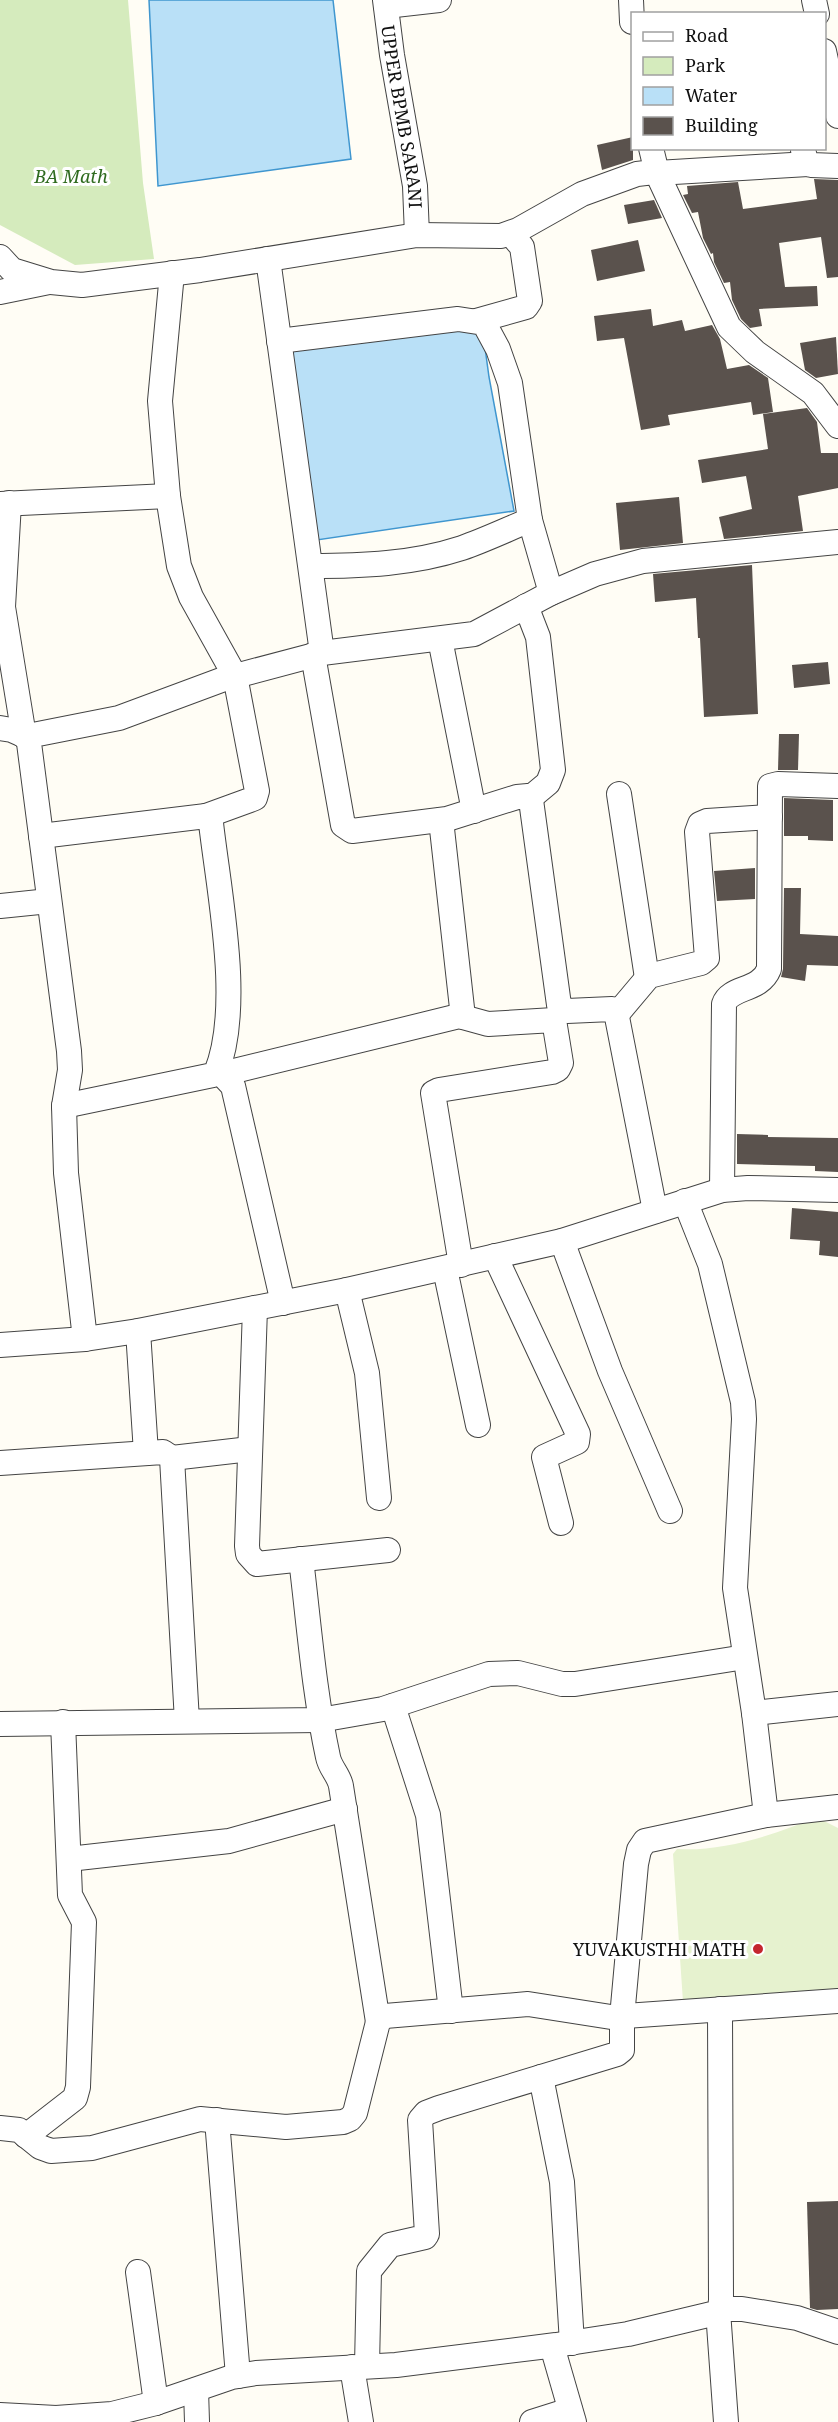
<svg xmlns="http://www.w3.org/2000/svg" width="838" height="2422" font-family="'Noto Serif',serif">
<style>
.green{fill:#d5ebbd}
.pitch{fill:#e6f2cf}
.water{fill:#b9e0f7;stroke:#3f96cf;stroke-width:1.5}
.building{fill:#5a524d}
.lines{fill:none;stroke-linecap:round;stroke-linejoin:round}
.street-casing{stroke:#444;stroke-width:26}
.street{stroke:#fff;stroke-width:24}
.poi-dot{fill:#c4262e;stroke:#fff;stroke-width:2}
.labels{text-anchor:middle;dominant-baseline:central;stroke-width:6;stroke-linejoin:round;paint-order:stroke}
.street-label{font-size:18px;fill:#111;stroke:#fff}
.park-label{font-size:18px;font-style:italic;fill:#2f6b1f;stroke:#fff}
.poi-label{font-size:18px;fill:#111;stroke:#fff;text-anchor:end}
</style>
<rect width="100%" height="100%" fill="#fffdf5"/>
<polygon class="green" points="0,0 128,0 143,183 154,259 75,265 0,225"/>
<path class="pitch" d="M816,1817L838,1828V1990L683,2002L673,1854L677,1849C721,1852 776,1835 816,1817Z"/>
<g class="water">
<polygon points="149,0 333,0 351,159 158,186"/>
<polygon points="482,326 489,377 514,511 310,541 282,348"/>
</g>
<g class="building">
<polygon points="633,137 633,160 602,170 597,145"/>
<polygon points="814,179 838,180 838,277 827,278 821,237 779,243 785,287 817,286 818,306 759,309 762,326 750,328 741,319 732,300 730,282 724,283 714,262 713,253 711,254 703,238 698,212 692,213 683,195 688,194 687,186 738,182 743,209 817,199"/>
<polygon points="654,200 662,218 628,224 624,205"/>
<polygon points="638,240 645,271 597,281 591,250"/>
<polygon points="651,309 653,326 682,320 685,331 712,325 720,339 727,369 749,365 768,378 773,412 753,415 751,402 668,415 670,425 641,430 624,338 597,341 594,316"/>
<polygon points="836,337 838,374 816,378 805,370 800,343"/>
<polygon points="807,408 817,422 821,453 838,453 838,488 798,496 803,531 724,539 719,517 752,509 746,476 702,483 698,460 768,449 763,414"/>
<polygon points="679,497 683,543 620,550 616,503"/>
<polygon points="752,565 758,714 704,717 700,638 698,638 696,598 655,602 653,574"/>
<polygon points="828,662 830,684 794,688 792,665"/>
<polygon points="779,734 799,734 798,770 778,770"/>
<polygon points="784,798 833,800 833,841 808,840 808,836 784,836"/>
<polygon points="755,868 755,899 717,901 714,871"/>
<polygon points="784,888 801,888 800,934 838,936 838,966 807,965 805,981 781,977 783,969"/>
<polygon points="737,1134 768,1135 768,1137 838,1138 838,1172 815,1171 815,1166 737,1164"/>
<polygon points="792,1208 838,1212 838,1257 819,1255 820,1241 790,1239"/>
<polygon points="838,2201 838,2309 817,2310 810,2308 807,2202"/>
</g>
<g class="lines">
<g class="street-casing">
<g id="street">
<path id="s1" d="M385,0L392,55L415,186L417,235"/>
<polyline points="631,0 632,22"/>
<polyline points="814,0 817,14"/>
<polyline points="386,6 439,0"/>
<polyline points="824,51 838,116"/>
<polyline points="651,148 657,173 808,164"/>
<polyline points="803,150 806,161 811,165 838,166"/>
<polyline points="0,257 12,270 51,282 82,285 200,270 417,235 501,236 518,230 582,194 637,174 654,172 657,173 729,327 755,352 813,393 838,426"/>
<polyline points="268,259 322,653"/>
<polyline points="172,273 160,401 168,496 179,566 191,597 235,676 257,791 255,798 250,800 206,816"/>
<polyline points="0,292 49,282"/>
<polyline points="476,321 526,307 530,301 522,247 511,234"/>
<path d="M279,341L458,319L484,323L498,349L510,383L530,520C508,529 485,540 462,548C413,564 362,566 311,566"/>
<polyline points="9,503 3,607 24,736"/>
<polyline points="0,504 168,496"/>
<polyline points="530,520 551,593"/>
<polyline points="526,606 538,637 553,770 548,783 530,798"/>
<polyline points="440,639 474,811"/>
<polyline points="313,655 343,825 352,831 447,819 517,797 528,796 531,800 559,1005 567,1011 612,1009 616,1012 655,1211"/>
<polyline points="0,728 12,730 30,738"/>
<polyline points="619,794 647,978"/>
<polyline points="441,820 463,1017"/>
<path d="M41,836L206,816L211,823C219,894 243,1007 216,1073L213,1075L64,1106"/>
<polyline points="0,906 49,901"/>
<polyline points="617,1014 649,976 701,963 707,958 697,832 700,824 707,821 770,817"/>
<polyline points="218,1070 233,1086 283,1303"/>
<polyline points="222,1074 459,1016 488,1024 554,1020 561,1063 558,1069 552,1072 439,1090 433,1093 461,1265"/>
<path d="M722,1190L724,1004C730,986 760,992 769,969L770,786L778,784L838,786"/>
<polyline points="685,1201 710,1264 743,1402 744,1419 735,1588 754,1713 766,1815"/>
<polyline points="562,1241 610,1371 670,1511"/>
<polyline points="495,1256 578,1434 577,1442 544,1457 561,1523"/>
<polyline points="445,1269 478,1425"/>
<polyline points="347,1290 367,1373 379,1498"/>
<polyline points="255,1308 247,1546 248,1554 257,1564 388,1550"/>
<polyline points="138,1331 146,1453"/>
<polyline points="85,1339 66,1173 64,1106 70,1070 69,1051 29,743 33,735 119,718 224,679 322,653 474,634 551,593 595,574 643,561 838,542"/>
<polyline points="0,1345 85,1339 138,1331 347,1290 562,1241 722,1190 748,1188 838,1190"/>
<polyline points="172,1458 250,1449"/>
<polyline points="0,1463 163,1452 172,1458 187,1721"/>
<path d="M301,1559C309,1625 314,1692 328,1757C330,1768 339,1775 341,1786L378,2022"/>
<polyline points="393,1706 428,1815 451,2011"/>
<polyline points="754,1713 838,1704"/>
<polyline points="0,1724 320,1720 383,1709 489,1674 518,1673 562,1684 575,1684 745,1657"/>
<polyline points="69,1859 229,1841 345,1809"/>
<polyline points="541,2077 562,2182 572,2343"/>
<polyline points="217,2120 238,2376"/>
<polyline points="0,2128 19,2130 40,2147 51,2151 92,2148 200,2119 286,2127 343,2122 350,2119 355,2113 378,2022 385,2016 528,2004 611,2017 838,2001"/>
<polyline points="26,2136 75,2098 78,2087 84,1922 70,1895 63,1722"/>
<polyline points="138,2272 156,2403"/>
<polyline points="720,2309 742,2309 797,2318 838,2332"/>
<polyline points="718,2311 726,2422"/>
<polyline points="552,2346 574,2422"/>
<polyline points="367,2366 369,2271 390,2245 425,2237 427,2234 420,2120 426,2113 439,2108 617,2054 622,2050 622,2017 636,1864 639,1850 645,1841 766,1815 838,1807"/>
<polyline points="352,2367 361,2422"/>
<polyline points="196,2390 197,2422"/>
<polyline points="0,2415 56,2418 112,2414 156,2403 232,2377 256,2373 396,2365 556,2345 628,2334 716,2313 720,2309 721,2300 720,2009"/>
<polyline points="532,2422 570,2410"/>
</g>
</g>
<use href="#street" class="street"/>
</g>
<circle class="poi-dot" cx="758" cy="1949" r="6"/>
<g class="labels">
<g class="street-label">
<text stroke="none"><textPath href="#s1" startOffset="118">UPPER BPMB SARANI</textPath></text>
</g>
<g class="park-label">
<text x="71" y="176">BA Math</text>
</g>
<g class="poi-label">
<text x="746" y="1949">YUVAKUSTHI MATH</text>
</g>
</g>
<rect x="631" y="12" width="195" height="138" fill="#ffffff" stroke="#a0a0a0" stroke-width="1.5"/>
<rect x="643" y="32" width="30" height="9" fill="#ffffff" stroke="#a0a0a0" stroke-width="1.5"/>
<text x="685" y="42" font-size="18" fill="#111111">Road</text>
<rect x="643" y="57" width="30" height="18" fill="#d5ebbd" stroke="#a0a0a0" stroke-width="1.5"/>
<text x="685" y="72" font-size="18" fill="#111111">Park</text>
<rect x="643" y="87" width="30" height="18" fill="#b9e0f7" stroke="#a0a0a0" stroke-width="1.5"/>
<text x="685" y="102" font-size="18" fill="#111111">Water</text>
<rect x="643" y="117" width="30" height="18" fill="#5a524d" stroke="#a0a0a0" stroke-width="1.5"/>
<text x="685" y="132" font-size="18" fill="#111111">Building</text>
</svg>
